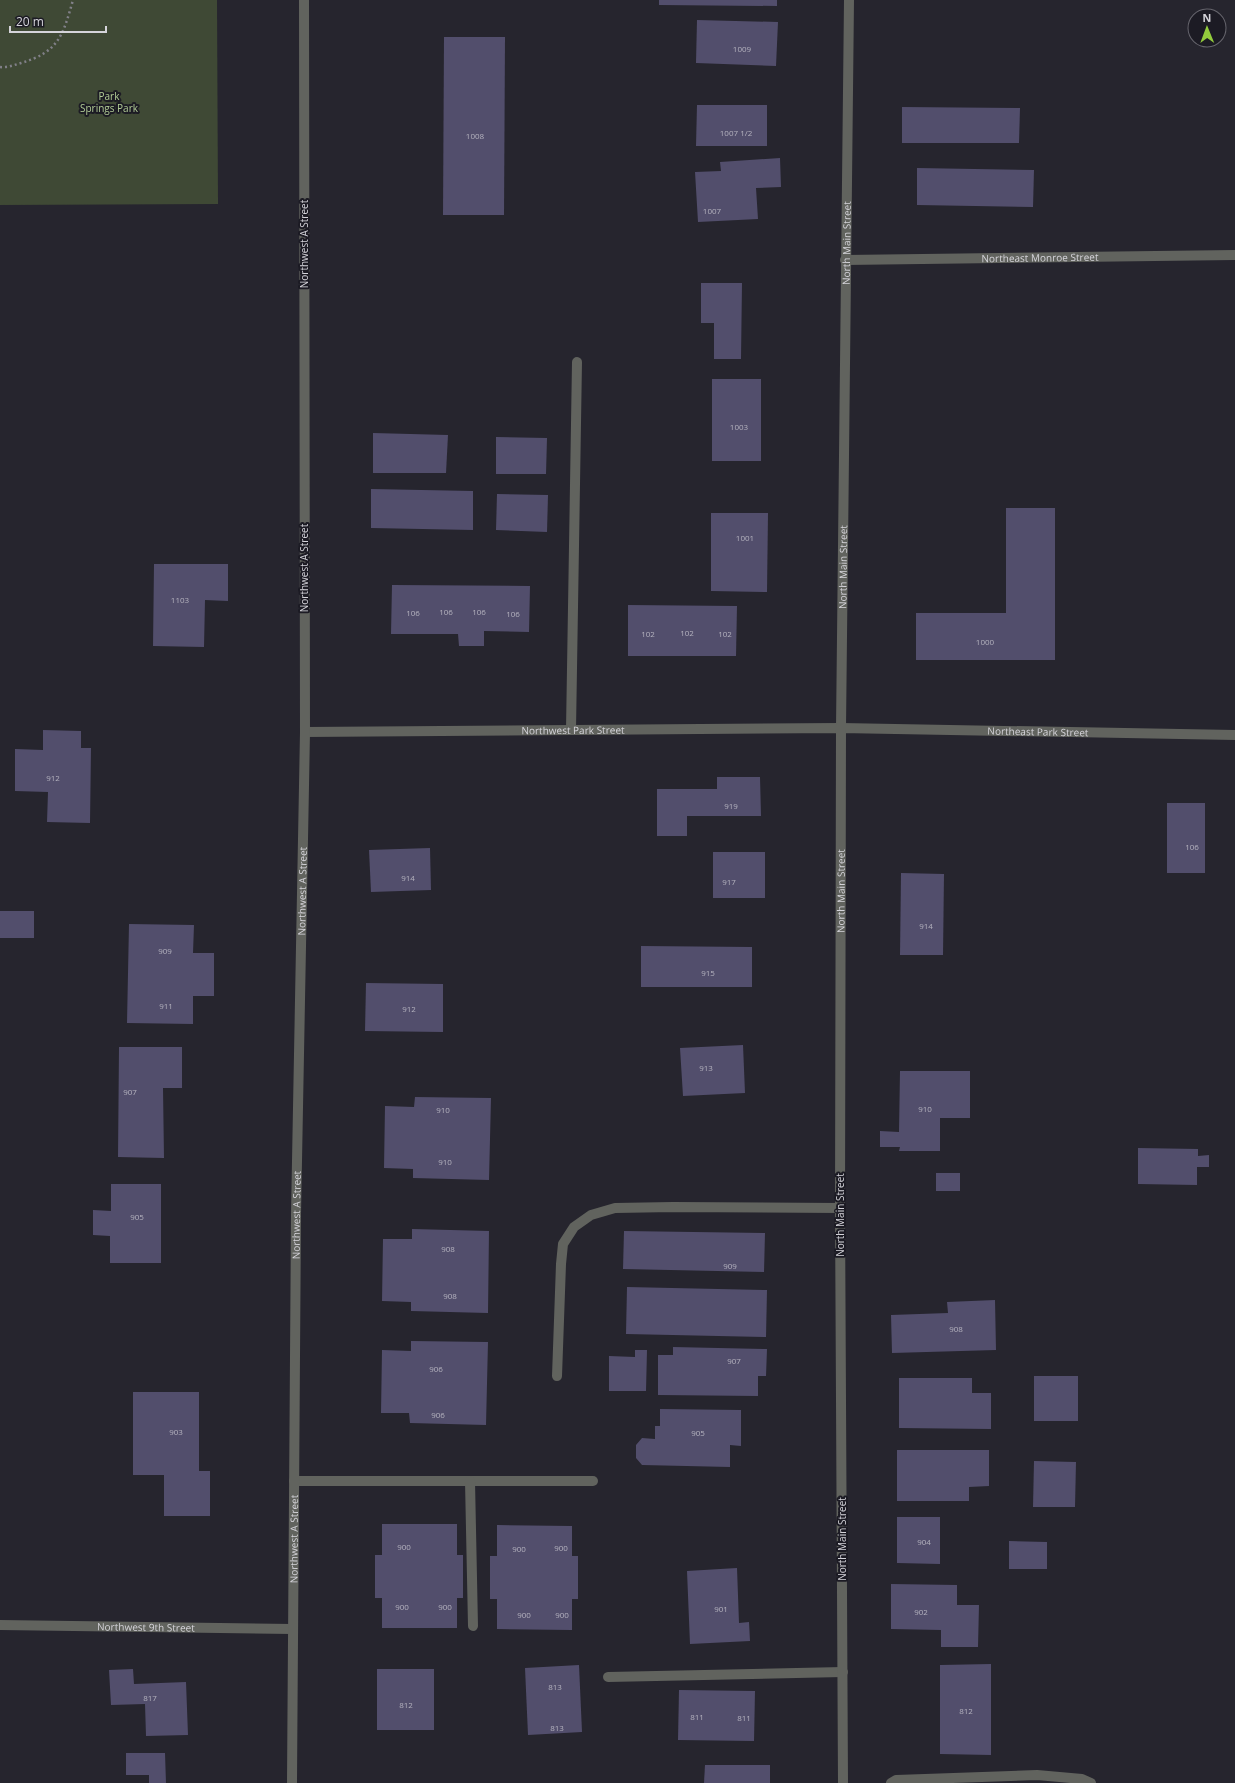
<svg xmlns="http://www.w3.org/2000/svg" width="1235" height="1783" font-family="'Open Sans',sans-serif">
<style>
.green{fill:#3f4935}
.building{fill:#524e6c}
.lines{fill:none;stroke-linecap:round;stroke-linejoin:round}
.path{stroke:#818088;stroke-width:2.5;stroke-dasharray:2 3;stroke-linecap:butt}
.service{stroke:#61635e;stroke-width:10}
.minor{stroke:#61635e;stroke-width:10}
.tertiary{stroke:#61635e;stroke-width:10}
.labels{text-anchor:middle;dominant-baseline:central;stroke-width:4;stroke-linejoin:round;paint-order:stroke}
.number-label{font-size:8px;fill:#b4b2be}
.park-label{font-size:10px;fill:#b1cb95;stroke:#1c1b24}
.street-label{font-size:10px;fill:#d5d4da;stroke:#1c1b24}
</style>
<rect width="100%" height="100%" fill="#26252e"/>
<polygon class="green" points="0,0 217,0 218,204 0,205"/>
<g class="building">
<polygon points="659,0 777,0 777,6 659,5"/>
<polygon points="697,20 778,22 776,66 696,63"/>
<polygon points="444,37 505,37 504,215 443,215"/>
<polygon points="697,105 767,105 767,146 696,146"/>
<polygon points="902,107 1020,108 1019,143 902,143"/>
<polygon points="780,158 781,187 756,188 758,219 698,222 695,172 721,171 720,162"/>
<polygon points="917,168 1034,170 1033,207 917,205"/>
<polygon points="701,283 742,283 741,359 714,359 714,323 701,323"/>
<rect x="712" y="379" width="49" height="82"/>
<polygon points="373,433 448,435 446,473 373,473"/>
<polygon points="496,437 547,438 546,474 496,474"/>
<polygon points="371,489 473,491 473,530 371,528"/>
<polygon points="497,494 548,495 547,532 496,530"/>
<polygon points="1006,508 1055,508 1055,660 916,660 916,613 1006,613"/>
<polygon points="711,513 768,513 767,592 711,591"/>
<polygon points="154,564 228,564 228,601 205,600 204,647 153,646"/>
<polygon points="392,585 530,586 529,632 484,631 484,646 459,646 458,634 391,634"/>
<polygon points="628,605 737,606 736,656 628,656"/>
<polygon points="43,730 81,731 81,748 91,748 90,823 47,822 48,792 15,791 15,749 43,750"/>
<polygon points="717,777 760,777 761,816 687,816 687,836 657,836 657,789 717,789"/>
<rect x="1167" y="803" width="38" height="70"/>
<polygon points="430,848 431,890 371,892 369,850"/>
<rect x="713" y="852" width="52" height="46"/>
<polygon points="901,873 944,874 943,955 900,955"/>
<rect x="0" y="911" width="34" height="27"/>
<polygon points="129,924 194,925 193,953 214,953 214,996 193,996 193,1024 127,1023"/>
<polygon points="641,946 752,947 752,987 641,987"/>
<polygon points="366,983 443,984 443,1032 365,1031"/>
<polygon points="743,1045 745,1093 683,1096 680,1048"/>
<polygon points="119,1047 182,1047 182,1088 163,1088 164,1158 118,1157"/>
<polygon points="900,1071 970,1071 970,1118 940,1118 940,1151 899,1151 900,1147 880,1147 880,1131 899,1132"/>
<polygon points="415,1097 491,1098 489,1180 413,1178 413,1169 384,1168 385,1106 414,1107"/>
<polygon points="1138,1148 1198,1149 1198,1156 1209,1155 1209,1167 1197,1167 1197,1185 1138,1184"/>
<rect x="936" y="1173" width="24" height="18"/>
<polygon points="111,1184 161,1184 161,1263 110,1263 110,1236 93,1235 93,1210 111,1211"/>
<polygon points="412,1229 489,1231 488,1313 411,1311 411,1302 382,1301 383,1239 412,1239"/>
<polygon points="624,1231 765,1233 764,1272 623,1269"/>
<polygon points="627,1287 767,1290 766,1337 626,1334"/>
<polygon points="995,1300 996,1350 892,1353 891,1315 948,1313 947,1302"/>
<polygon points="411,1341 488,1342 486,1425 410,1423 409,1413 381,1413 382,1350 411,1351"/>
<polygon points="673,1347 767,1349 766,1376 758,1376 758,1396 658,1395 658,1355 673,1355"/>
<polygon points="635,1350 647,1350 646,1391 609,1391 609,1356 635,1357"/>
<rect x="1034" y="1376" width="44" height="45"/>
<polygon points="899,1378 972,1378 972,1393 991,1393 991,1429 899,1428"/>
<polygon points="133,1392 199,1392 199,1471 210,1471 210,1516 164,1516 164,1475 133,1475"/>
<polygon points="660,1409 741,1410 741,1446 730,1445 730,1467 642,1465 636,1458 636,1445 642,1438 655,1439 655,1426 660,1426"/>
<polygon points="897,1450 989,1450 989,1486 969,1487 969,1501 897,1501"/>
<polygon points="1034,1461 1076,1462 1075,1507 1033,1507"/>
<polygon points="897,1517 940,1517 940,1564 897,1563"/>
<polygon points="382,1524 457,1524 457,1555 463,1555 463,1598 457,1598 457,1628 382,1628 382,1598 375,1598 375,1555 382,1555"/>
<polygon points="497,1525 572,1526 572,1556 578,1556 578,1599 572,1599 572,1630 497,1629 497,1599 490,1599 490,1556 497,1556"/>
<polygon points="1009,1541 1047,1542 1047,1569 1009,1569"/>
<polygon points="737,1568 739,1623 749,1622 750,1641 690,1644 687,1571"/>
<polygon points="891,1584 957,1585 957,1605 979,1605 978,1647 941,1647 941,1630 891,1629"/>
<polygon points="991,1664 991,1755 940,1754 940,1665"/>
<polygon points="579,1665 582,1732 528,1735 525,1668"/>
<polygon points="133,1669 134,1684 186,1682 188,1735 146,1736 145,1704 111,1705 109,1670"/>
<rect x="377" y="1669" width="57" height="61"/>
<polygon points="679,1690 755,1691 754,1741 678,1740"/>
<polygon points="126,1753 165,1753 166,1783 149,1783 149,1775 126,1775"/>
<polygon points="705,1765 770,1765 770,1783 704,1783"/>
</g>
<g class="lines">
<path class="path" d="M0,67C7,68 14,65 21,63C59,52 63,35 73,0"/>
<g class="service">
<polyline points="571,730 577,362"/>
<polyline points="557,1376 561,1264 563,1244 574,1227 591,1215 615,1208 673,1207 840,1208"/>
<polyline points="294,1481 593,1481"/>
<polyline points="470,1481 473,1626"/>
<polyline points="608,1677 843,1672"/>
<polyline points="891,1783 896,1780 1037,1775 1082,1779 1091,1783"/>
</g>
<g class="minor">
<path id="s1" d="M845,260L1235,255"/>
<path id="s2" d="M305,732L841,728L1235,735"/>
<path id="s3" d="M0,1625L292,1629"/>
<path id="s4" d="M843,1783L840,1208L841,728L849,0"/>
</g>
<path class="tertiary" id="s5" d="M292,1783L296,1215L305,732L304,0"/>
</g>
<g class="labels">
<g class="number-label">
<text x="742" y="48">1009</text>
<text x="736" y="132">1007 1/2</text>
<text x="475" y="135">1008</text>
<text x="712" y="210">1007</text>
<text x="739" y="426">1003</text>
<text x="745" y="537">1001</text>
<text x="180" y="599">1103</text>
<text x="446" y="611">106</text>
<text x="479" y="611">106</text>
<text x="413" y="612">106</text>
<text x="513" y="613">106</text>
<text x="687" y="632">102</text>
<text x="648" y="633">102</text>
<text x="725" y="633">102</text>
<text x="985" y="641">1000</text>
<text x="53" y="777">912</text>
<text x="731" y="805">919</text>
<text x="1192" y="846">106</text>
<text x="408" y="877">914</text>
<text x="729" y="881">917</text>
<text x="926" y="925">914</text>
<text x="165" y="950">909</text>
<text x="708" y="972">915</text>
<text x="166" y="1005">911</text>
<text x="409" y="1008">912</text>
<text x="706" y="1067">913</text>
<text x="130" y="1091">907</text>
<text x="925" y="1108">910</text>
<text x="443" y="1109">910</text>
<text x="445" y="1161">910</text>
<text x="137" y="1216">905</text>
<text x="448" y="1248">908</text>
<text x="730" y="1265">909</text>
<text x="450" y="1295">908</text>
<text x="956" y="1328">908</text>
<text x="734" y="1360">907</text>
<text x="436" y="1368">906</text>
<text x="438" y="1414">906</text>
<text x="176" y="1431">903</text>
<text x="698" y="1432">905</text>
<text x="924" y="1541">904</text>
<text x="404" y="1546">900</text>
<text x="561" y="1547">900</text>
<text x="519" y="1548">900</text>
<text x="402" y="1606">900</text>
<text x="445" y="1606">900</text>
<text x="721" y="1608">901</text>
<text x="921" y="1611">902</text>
<text x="524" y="1614">900</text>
<text x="562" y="1614">900</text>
<text x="555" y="1686">813</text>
<text x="150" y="1697">817</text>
<text x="406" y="1704">812</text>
<text x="966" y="1710">812</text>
<text x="697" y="1716">811</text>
<text x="744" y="1717">811</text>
<text x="557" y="1727">813</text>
</g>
<g class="park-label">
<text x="109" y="96">Park<tspan x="109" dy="12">Springs Park</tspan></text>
</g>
<g class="street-label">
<text transform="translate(304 244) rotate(-90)">Northwest A Street</text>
<text stroke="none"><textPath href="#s4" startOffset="1540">North Main Street</textPath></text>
<text stroke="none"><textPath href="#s1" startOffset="195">Northeast Monroe Street</textPath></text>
<text stroke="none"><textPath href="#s4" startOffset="1216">North Main Street</textPath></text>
<text transform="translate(304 568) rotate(-90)">Northwest A Street</text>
<text stroke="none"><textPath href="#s2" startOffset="268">Northwest Park Street</textPath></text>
<text stroke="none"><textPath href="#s2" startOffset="733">Northeast Park Street</textPath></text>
<text stroke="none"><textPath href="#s4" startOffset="892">North Main Street</textPath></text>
<text stroke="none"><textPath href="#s5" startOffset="892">Northwest A Street</textPath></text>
<text stroke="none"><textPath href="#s5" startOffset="568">Northwest A Street</textPath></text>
<text transform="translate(840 1215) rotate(-90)">North Main Street</text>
<text stroke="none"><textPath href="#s5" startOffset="244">Northwest A Street</textPath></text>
<text transform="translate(842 1539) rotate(-90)">North Main Street</text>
<text stroke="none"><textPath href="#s3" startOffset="146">Northwest 9th Street</textPath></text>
</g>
</g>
<g transform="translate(1207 28) rotate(359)"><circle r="19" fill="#1c1b24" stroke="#66656d"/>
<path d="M0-3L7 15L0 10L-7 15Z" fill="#93cc3d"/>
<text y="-6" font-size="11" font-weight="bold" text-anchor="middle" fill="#d5d4da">N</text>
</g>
<path d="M10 26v6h96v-6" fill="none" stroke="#d5d4da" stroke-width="2"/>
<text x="16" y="26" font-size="12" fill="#d5d4da" stroke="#1c1b24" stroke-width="3" paint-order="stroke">20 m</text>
</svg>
